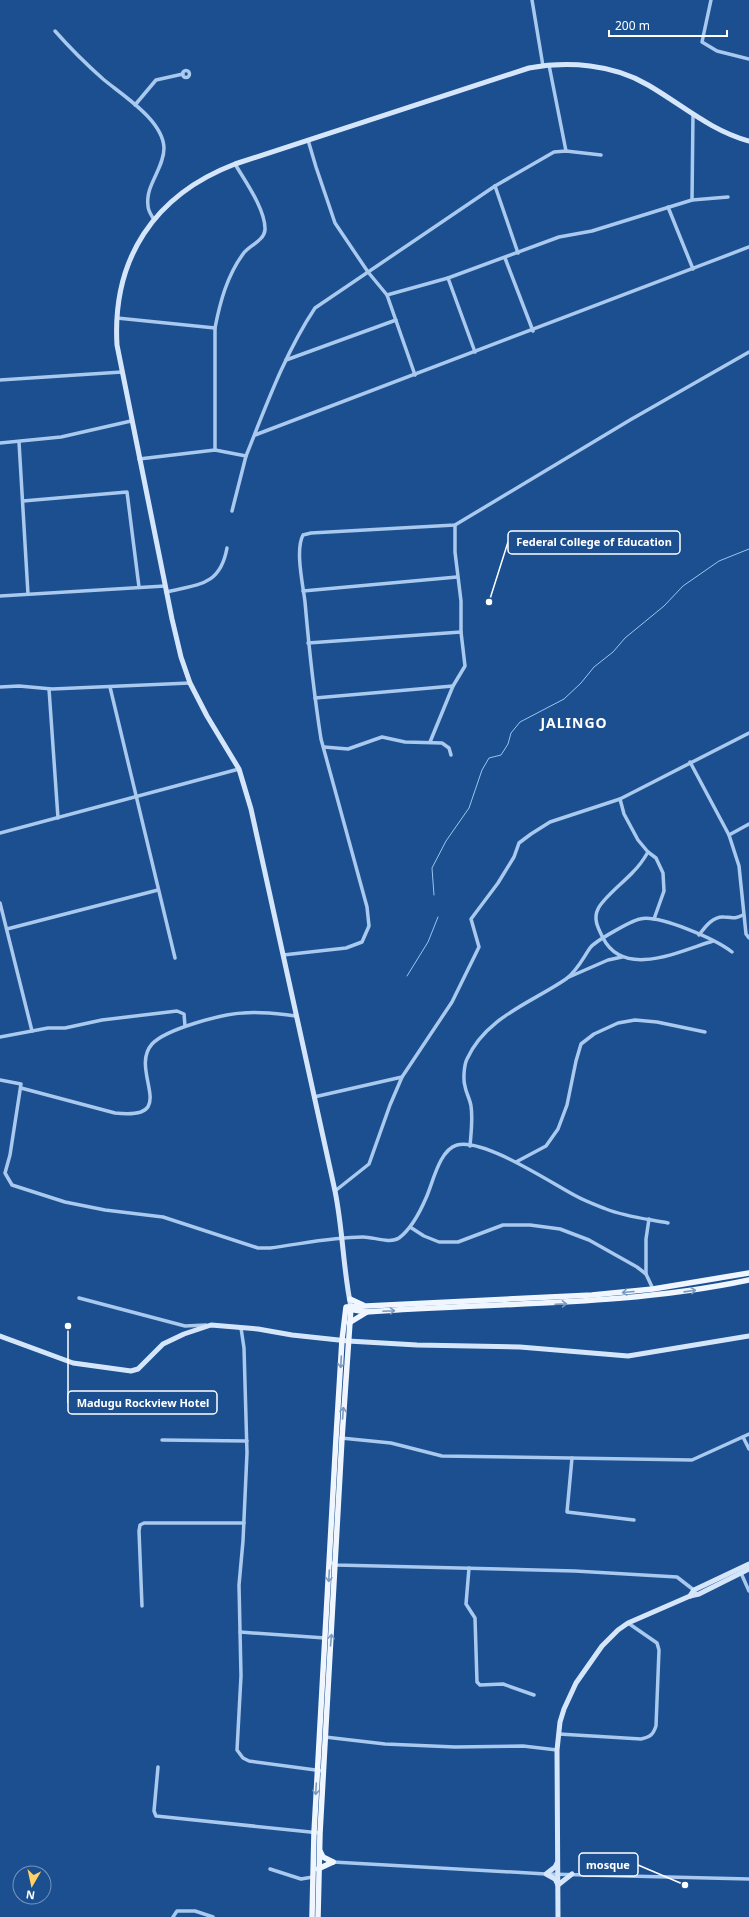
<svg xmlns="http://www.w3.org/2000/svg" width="749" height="1917" font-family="'Noto Sans',sans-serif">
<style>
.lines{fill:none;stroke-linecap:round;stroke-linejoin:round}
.stream{stroke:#9cc4f0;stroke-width:1}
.street{stroke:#a9c9ee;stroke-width:3.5}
.secondary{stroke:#d6e6fa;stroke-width:5}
.primary{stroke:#f0f6ff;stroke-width:5.5}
.oneway{stroke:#7b9ac1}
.labels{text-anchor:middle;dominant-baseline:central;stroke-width:3;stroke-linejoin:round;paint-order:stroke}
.district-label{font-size:14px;font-weight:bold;letter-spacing:1px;fill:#fff;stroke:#1b4f8f}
.leader{fill:none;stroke:#fff;stroke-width:1.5}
.callout-dot{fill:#fff;stroke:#1b4f8f;stroke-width:1.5}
.callout{fill:#1b4f8f;stroke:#fff;stroke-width:1.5}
.callout-label{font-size:11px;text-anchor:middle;font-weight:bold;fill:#fff}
</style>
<rect width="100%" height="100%" fill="#1b4f8f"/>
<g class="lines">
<g class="stream">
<polyline points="434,895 432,868 446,841 469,808 482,770 489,758 501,755 508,744 511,733 520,722 564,699 581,683 594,667 613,652 625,638 664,606 683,586 719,561 749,549"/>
<polyline points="407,976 428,942 438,917"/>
</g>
<g class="street">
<polyline points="532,0 543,66"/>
<polyline points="711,0 702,42 717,51 749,59"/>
<path d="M55,31C70,48 86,64 103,79C122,95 163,120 164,148C164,169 145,185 148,206C148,211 152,216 154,220"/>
<polyline points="549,65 566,151"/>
<circle cx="186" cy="74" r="3.5"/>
<polyline points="135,105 156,80 183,74"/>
<polyline points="308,140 316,167 335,223 368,272 387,295 415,375"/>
<polyline points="495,186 518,253"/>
<polyline points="692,200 693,114"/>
<polyline points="668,207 693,269"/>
<polyline points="505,258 533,331"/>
<polyline points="448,278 475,352"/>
<polyline points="387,295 448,278 559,237 592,231 692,200 728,197"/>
<polyline points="117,318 215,328"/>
<polyline points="286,360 396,320"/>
<polyline points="0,380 122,372"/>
<polyline points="255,435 749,247"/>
<polyline points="19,442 28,594"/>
<polyline points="0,443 61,437 131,421"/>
<path d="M215,450V328C220,302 227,276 243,254C248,246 264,241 265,230C266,210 245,181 235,164"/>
<path d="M139,459L215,450L246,456C266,406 285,353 315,308L495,186L554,152L566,151L601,155"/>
<polyline points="23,501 127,492 139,587"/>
<polyline points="232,511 246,456"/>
<polyline points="303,591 457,577"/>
<path d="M166,592C199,584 220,586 227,548"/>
<polyline points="0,596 165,586"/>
<polyline points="308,643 461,632"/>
<polyline points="0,687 19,686 52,689 190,683"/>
<polyline points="110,687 175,958"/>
<polyline points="49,689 58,818"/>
<polyline points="315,698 453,686"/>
<polyline points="430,742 453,686 465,666 461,632 461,601 455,552 455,525"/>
<polyline points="324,747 348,749 382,737 405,742 442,743 449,748 451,755"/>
<polyline points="690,762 729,835 739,866 746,934 749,938"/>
<polyline points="620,799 624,814 638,840 648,852 656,858 663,873 664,891 654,919"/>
<polyline points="0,833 239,769"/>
<polyline points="729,835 749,824"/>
<path d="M648,852C644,859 639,866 633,872C625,881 602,899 598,909C593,919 598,928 603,938C624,979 680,951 713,941"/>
<polyline points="0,903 32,1031"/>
<polyline points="7,929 158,890"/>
<path d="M699,935C705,927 713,916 724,917C734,917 732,920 743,915"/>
<path d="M283,955L346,948L362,942L369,926L367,907L321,739C314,694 309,648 305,602C303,585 295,550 303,535L311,533L455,525L630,420L749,352"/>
<polyline points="569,977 608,960 622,957"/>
<polyline points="0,1037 48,1028 65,1028 102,1020 177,1011 184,1014 185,1026"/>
<path d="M0,1080L21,1084L10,1155L5,1173L12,1185L65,1202L105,1210L163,1217L258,1248H270C301,1244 332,1237 363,1237C374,1237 390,1244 399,1238C411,1229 420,1212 426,1198C433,1183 439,1150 457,1145C484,1138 551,1183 576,1196C585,1201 596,1205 606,1209C626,1217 648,1219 668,1223"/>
<path d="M21,1088L115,1113C182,1121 128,1071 152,1044C166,1029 222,1014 243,1013C261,1011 278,1014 296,1016"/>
<polyline points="314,1097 402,1077"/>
<path d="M470,1146C471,1133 473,1119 471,1106C470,1099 466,1093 465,1086C463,1080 464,1065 467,1059C486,1017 531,1003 566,979C577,971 583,958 590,948C595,941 631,921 640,919C659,914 717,940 732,952"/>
<polyline points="516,1162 546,1146 558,1129 567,1105 576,1061 581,1044 594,1034 618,1023 635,1020 657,1022 705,1032"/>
<polyline points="335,1191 369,1164 390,1105 402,1077 452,1002 479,947 471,919 498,883 514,857 519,843 531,834 550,822 620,799 749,733"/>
<polyline points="410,1227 424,1236 439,1242 458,1242 503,1225 530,1225 560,1229 589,1240 637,1267 646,1274 653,1289"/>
<polyline points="646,1274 646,1239 649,1219"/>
<polyline points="79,1298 185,1326 206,1325"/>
<polyline points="241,1328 244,1348 247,1453 243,1541 239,1585 241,1676 237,1750 243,1758 249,1761 323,1771"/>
<polyline points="743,1437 749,1449"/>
<polyline points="341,1438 391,1443 442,1456 692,1460 749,1434"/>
<polyline points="162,1440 247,1441"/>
<polyline points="572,1458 567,1512 634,1520"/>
<polyline points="330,1562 336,1565 575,1571 677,1577 695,1591"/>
<polyline points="469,1568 466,1604 475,1618 477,1682 480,1685 503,1684 534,1695"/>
<polyline points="741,1573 749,1591"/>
<polyline points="142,1606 139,1531 140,1525 144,1523 244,1523"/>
<polyline points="240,1632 325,1638"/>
<path d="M559,1734L641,1739C650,1737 653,1735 656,1726L659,1650L657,1643L628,1623"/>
<polyline points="325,1737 385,1744 455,1747 523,1746 557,1750"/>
<polyline points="158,1767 154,1811 156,1816 320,1833"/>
<polyline points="333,1862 546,1874 749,1879"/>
<polyline points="270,1869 301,1879 313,1877"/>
<polyline points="173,1917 177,1911 195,1911 213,1917"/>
</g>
<g class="secondary">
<path d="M351,1307C343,1269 343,1230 335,1191L251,809L239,769L207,716L190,683L181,657L172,619L117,345C112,259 154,195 235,164L529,68C568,61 613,64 648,85C681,104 711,131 749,141"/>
<polyline points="0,1336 73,1363 131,1371 138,1369 163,1344 184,1334 211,1325 258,1329 292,1335 348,1341 417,1345 520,1347 628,1356 749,1336"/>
<polyline points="690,1596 694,1590 749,1564"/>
<polyline points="557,1863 555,1867 546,1874 555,1879 558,1885 572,1874"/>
<polyline points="558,1917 557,1750 560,1722 564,1709 576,1683 602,1646 618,1630 628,1623 690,1596 699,1594 749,1569"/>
</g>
<g class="primary">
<polyline points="350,1299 363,1305"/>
<path d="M349,1309L366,1312C495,1302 622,1307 749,1280"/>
<polyline points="349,1323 367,1312"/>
<polyline points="320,1851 323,1857 333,1862"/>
<polyline points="318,1869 333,1862"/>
<polyline points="312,1917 314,1833 336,1438 342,1340 346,1307 592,1295 653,1289 749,1273"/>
<polyline points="318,1917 320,1833 342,1438 351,1307"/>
</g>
</g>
<defs><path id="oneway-shaft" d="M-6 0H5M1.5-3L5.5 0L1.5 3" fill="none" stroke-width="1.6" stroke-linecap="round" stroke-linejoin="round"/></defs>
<g class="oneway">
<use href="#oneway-shaft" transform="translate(690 1291) rotate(-8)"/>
<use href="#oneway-shaft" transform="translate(628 1292) rotate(175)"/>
<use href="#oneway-shaft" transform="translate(561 1304) rotate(-2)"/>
<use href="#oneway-shaft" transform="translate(389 1311) rotate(-3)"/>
<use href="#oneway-shaft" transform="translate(341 1362) rotate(93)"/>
<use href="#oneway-shaft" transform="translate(343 1413) rotate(-86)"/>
<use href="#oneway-shaft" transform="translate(329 1576) rotate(93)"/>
<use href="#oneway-shaft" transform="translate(331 1640) rotate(-85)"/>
<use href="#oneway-shaft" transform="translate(316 1789) rotate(93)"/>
</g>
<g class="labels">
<g class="district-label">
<text x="574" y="722">JALINGO</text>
</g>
</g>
<path class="leader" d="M489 602L508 542M68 1326L68 1403M685 1885L638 1865"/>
<g class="callout-dot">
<circle cx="489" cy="602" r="4"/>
<circle cx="68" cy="1326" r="4"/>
<circle cx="685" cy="1885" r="4"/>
</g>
<g class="callout">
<rect x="508" y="531" width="172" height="23" rx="4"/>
<rect x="68" y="1391" width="149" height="23" rx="4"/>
<rect x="579" y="1853" width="59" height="23" rx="4"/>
</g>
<g class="callout-label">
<text x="594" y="546">Federal College of Education</text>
<text x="143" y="1407">Madugu Rockview Hotel</text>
<text x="608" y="1869">mosque</text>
</g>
<g transform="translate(32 1885) rotate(189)"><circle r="19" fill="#1b4f8f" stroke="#7695bc"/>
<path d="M0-3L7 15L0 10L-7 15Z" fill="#ffd166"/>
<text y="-6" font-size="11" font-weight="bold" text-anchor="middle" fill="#ffffff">N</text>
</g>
<path d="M609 30v6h118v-6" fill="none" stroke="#ffffff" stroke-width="2"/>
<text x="615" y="30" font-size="12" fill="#ffffff" stroke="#1b4f8f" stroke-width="3" paint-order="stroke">200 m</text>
</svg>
